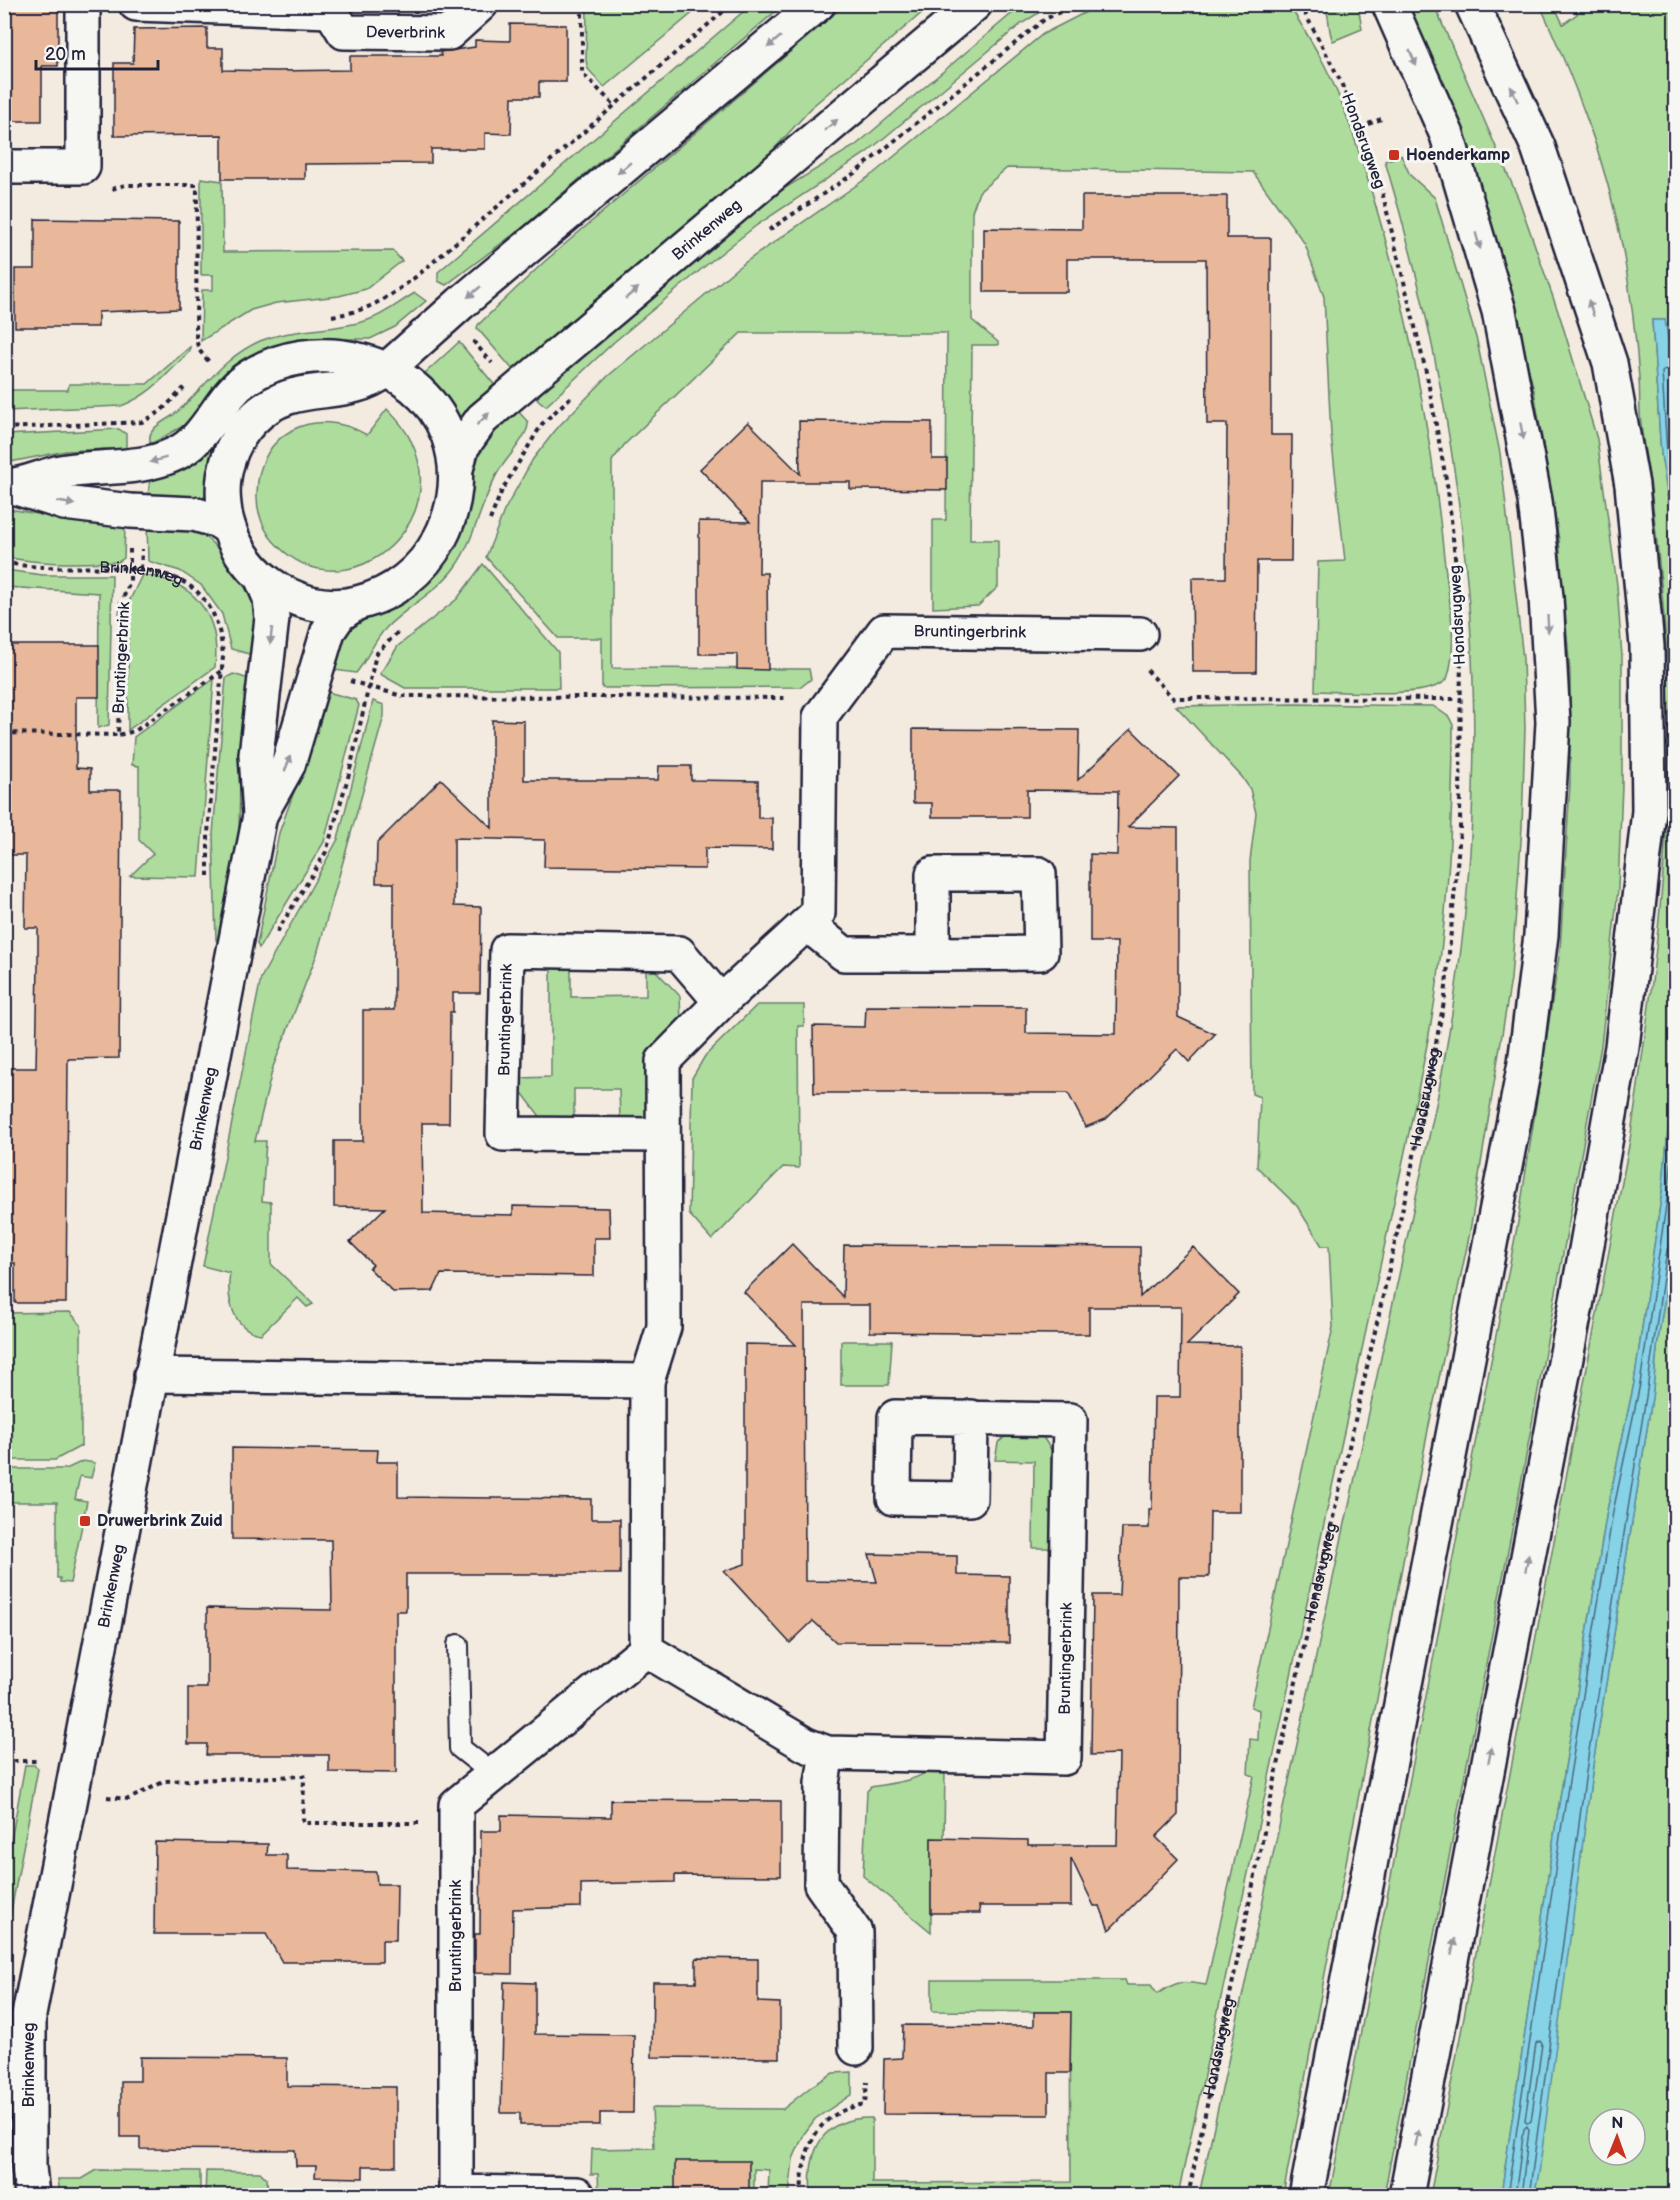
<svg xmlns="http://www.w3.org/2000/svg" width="1680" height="2200" font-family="'Balsamiq Sans',sans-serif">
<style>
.green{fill:#addc9c;stroke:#687f6c;stroke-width:1.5;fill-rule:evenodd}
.water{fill:#86d2e6;stroke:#5e8ca2;stroke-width:1.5}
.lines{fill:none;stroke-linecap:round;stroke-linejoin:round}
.shore{stroke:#4a687f;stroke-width:1.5}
.building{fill:#e9b89a;stroke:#22223b;stroke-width:1.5}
.service-casing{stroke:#22223b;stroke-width:24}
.minor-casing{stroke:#22223b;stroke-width:38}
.tertiary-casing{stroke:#22223b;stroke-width:38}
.secondary-casing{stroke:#22223b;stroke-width:38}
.path{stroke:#22223b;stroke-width:4;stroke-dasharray:4.5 4.5;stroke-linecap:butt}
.service{stroke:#f6f6f2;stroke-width:20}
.minor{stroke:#f6f6f2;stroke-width:33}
.tertiary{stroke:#f6f6f2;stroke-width:33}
.secondary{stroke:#f6f6f2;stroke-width:33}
.oneway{fill:#9797a0}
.poi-dot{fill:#c8321e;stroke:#f6f6f2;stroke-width:2}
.labels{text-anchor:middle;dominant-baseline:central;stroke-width:6;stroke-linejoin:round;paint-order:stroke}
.street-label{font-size:16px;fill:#22223b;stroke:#f6f6f2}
.poi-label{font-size:16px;font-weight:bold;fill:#22223b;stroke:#f6f6f2;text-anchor:start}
</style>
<rect width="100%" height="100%" fill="#f3eae0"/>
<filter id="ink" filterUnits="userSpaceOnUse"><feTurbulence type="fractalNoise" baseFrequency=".0167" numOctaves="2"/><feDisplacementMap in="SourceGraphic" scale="12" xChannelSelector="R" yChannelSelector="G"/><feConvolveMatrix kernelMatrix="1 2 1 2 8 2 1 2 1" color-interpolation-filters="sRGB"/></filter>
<g filter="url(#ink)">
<g class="green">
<polygon points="587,5 587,4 702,5 604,87 588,69 586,61"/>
<polygon points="751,5 783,5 522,228 446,285 438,281 438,272"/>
<polygon points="845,5 931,5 814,105 738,189 514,371 477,328 478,325 544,262"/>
<polygon points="1022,5 1051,5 1021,24 866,153 757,225 710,262 614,342 546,406 537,399 539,396 537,393 739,216 856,145"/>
<path d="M1124,5H1289C1301,24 1313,44 1324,64C1346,107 1360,154 1374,200C1409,317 1432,437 1444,557C1448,593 1459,646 1447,679C1431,700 1343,691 1315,691L1318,562L1345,561L1331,435L1324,297L1305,244L1253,172L1007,168L979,192L972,212V320L998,342V345H972L970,540H998V587L978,606L933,608V520H946L947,333H741L625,444L612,461V668L809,669L811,679L801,687L602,688V638H558L486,557L504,511L533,459L558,427L608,376L737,268L874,173L1043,34L1088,11Z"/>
<path d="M1324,5H1358L1362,29L1333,41C1327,29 1331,16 1324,5Z"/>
<polygon points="1409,5 1434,5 1519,200 1561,320 1597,439 1617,585 1622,657 1622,785 1618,889 1601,1046 1522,1478 1384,2195 1329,2196 1518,1222 1560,950 1570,784 1570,672 1559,540 1534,391 1501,256 1480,186"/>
<path d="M1540,5H1554L1563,24L1577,14L1573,5H1675V387L1665,320H1652L1661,454L1676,544L1674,1069L1663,1185L1634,1383L1607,1511L1555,1829L1501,2195L1430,2196L1630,1140C1652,996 1671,853 1669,707C1667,632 1659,556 1650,482C1647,462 1643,443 1641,424C1639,409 1640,393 1639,378C1636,334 1630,289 1622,245C1605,158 1576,85 1540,5Z"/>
<path d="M1401,155L1410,175L1435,198L1477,341L1500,453L1523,659L1525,728L1522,827L1511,979L1469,1237L1428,1430L1283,2195H1199L1437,1100C1450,1031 1461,962 1467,892C1489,645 1456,397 1385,161Z"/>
<polygon points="201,178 222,181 223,252 393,251 402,261 366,289 339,296 276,303 251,310 201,341 202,290 213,290 213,275 201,275"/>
<path d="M415,293L426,301L395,327L370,339H310L264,352L225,377L183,426L151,444C144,428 167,421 177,412C205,387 224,357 260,341C295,327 332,332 368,320C386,314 399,302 415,293Z"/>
<polygon points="459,342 497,388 460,419 458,419 424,374"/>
<path d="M190,347V351C167,373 153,394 121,406L5,411V390H68L69,384H147Z"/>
<path d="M387,409C481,500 355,623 278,546C264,533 256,512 257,493C258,431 316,405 367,435Z"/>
<path d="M517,410L528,422C530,434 505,460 498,472C481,502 475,539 455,567C436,593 409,605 387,627C373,641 368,659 356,673L327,669L346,631L359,621L419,590L444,563L465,524L473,475L479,454L496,428Z"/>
<polygon points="119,429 126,434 126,448 66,451 5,463 5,435"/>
<path d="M217,440L210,461L206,495L203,498L148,496L150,478C178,478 201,463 217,440Z"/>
<path d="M4,508L81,522L122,523L125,527L124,558L118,562C80,563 42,565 5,557Z"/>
<path d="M147,523C163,525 181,525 197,532C219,543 251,589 255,614C257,628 255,641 253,655L231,649L222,614L201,585L180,571L148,561Z"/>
<polygon points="483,564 558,652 559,688 405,688 380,674 398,646 457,599"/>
<polygon points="5,570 43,575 112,575 109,725 98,728 99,593 5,587"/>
<path d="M142,575C195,580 221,616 215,667L128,730V604Z"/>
<polygon points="233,674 249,679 241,735 239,831 219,940 216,940 213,834 226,678"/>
<polygon points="214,679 199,877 130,876 153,854 139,840 139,766 132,765 134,737"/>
<polygon points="328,692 356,700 359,705 324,842 259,948 257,944 279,833 303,767 323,694 327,695"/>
<path d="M373,701L384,705V716L317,954L273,1067L255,1141H266L262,1201L271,1202V1264L313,1304L307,1307L298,1298L261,1334C232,1330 226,1297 230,1273L203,1266L261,978L338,839Z"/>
<path d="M1295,704L1433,706L1449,717L1453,725C1453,816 1448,908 1435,999C1427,1051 1415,1104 1404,1156L1178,2195L811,2196C807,2150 822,2117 872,2118V2183L1071,2182L1070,2012L932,2011V1980H1125L1127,1985H1151L1157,1994C1179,1980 1182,1981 1206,1985L1254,1776L1248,1774L1250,1739L1258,1740L1259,1710L1251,1707L1333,1327L1329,1246H1322L1297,1206L1257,1167L1260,1097L1252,1094L1250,861L1256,813L1250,789L1242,777L1176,706Z"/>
<polygon points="551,965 571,966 571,997 646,996 646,966 651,966 680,996 681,1021 647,1054 647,1120 620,1120 619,1089 574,1089 574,1119 542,1119 520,1090 519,1078 551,1077"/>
<polygon points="757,1005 804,1005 804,1026 798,1026 799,1168 783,1167 712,1240 689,1214 692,1078 705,1056"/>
<path d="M1675,1232V2195L1534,2196L1594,1758L1652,1398L1658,1340ZM1599,2119H1635V2155H1599Z"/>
<polygon points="70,1312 81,1325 81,1446 55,1460 5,1460 5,1313"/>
<polygon points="841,1341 892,1341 889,1385 841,1385"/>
<polygon points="1010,1432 1041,1434 1052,1451 1054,1548 1033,1548 1034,1461 995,1460 998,1443"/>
<polygon points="83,1461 95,1463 91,1478 80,1476 75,1499 87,1501 70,1583 60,1582 60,1578 57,1578 57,1502 5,1502 5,1469 66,1469"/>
<polygon points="25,1765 34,1765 38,1769 5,1943 5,1873"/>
<path d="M932,1768H945L944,1839H931V1932L863,1876L867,1791L871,1787C891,1783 916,1782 932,1768Z"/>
<polygon points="852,2072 852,2094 815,2119 804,2134 793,2159 789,2195 768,2195 769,2170 754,2169 754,2196 599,2194 598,2174 591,2174 592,2149 654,2148 652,2108 783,2109 812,2086 833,2073"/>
<polygon points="97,2170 200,2171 200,2195 60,2195 58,2179 82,2179"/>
<polygon points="206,2171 260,2172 267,2179 268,2195 205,2195"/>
</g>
<g class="water">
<polygon points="1652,320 1665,320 1676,387 1675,544 1661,454"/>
<polygon points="1675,1049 1675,1232 1658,1340 1652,1398 1594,1758 1539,2173 1534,2195 1501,2195 1555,1829 1607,1511 1634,1383 1663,1185"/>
</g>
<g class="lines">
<g class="shore">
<polyline points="1676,375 1665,370 1662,372 1667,453 1676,500"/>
<polyline points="1676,383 1670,386 1676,458"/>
<polygon points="1540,2041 1542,2044 1531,2121 1527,2123 1525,2120 1536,2043"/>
<polyline points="1507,2196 1561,1830 1613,1512 1640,1384 1669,1185 1676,1120"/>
<polyline points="1515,2196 1524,2129 1527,2126 1529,2130 1521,2196"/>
<polyline points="1529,2196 1588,1757 1646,1397 1667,1250 1670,1245 1676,1244"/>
</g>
</g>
<g class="building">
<polygon points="4,4 58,4 58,66 42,66 42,121 4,121"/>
<polygon points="510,24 566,25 566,82 539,82 539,97 512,97 511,134 485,133 485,149 431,149 431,163 305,164 305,179 222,179 222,135 114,136 114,63 133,63 134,29 207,28 207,48 223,48 223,70 275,71 350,70 350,56 441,56 440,52 475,47 475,40 510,41"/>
<polygon points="1082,196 1227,196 1227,238 1271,238 1271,435 1292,435 1291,561 1257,561 1256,672 1193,672 1192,578 1226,578 1227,424 1207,424 1206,259 1067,259 1067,292 984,292 984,228 1082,229"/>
<polygon points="35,219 179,221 179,309 98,312 98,327 15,327 15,269 35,269"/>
<polygon points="799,421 932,422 932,459 947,459 947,490 850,489 850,482 760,482 759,573 767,573 768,670 737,669 737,654 699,654 699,521 750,522 700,469 748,422 800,474"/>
<polygon points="4,645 99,645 99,697 76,697 76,768 90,769 90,790 121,790 119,1058 68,1059 66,1303 15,1303 15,1263 4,1263 4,1068 36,1068 38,965 38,928 25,928 26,855 4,855"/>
<polygon points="492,720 524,721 524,780 658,780 659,766 691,766 691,780 758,781 758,818 772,818 772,849 705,848 705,869 544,867 545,840 454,838 454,906 481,907 480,993 453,993 453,1012 450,1012 449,1123 422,1123 423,1213 513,1215 513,1206 609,1208 610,1238 594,1238 594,1276 441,1274 433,1291 393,1292 369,1268 373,1265 350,1242 385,1208 334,1207 334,1141 363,1141 363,1010 394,1010 394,883 376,883 377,843 441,779 492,828"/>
<polygon points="913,729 1079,730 1078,780 1131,729 1179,776 1128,827 1178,828 1178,1017 1215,1034 1189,1062 1177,1049 1106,1119 1086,1127 1068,1093 814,1093 813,1026 865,1027 866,1006 1026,1007 1026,1033 1116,1034 1117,942 1090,942 1090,854 1117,855 1118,791 1027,790 1027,817 932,817 932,803 913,803"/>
<polygon points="792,1244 843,1297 844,1245 1140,1247 1140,1297 1193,1247 1239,1294 1187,1345 1240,1346 1240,1512 1210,1512 1209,1577 1179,1577 1178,1815 1156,1837 1178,1859 1109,1930 1100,1906 1094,1906 1071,1858 1071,1906 979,1906 980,1913 931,1913 931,1838 1028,1840 1028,1845 1117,1845 1119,1754 1091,1755 1093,1595 1119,1595 1122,1528 1149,1528 1149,1509 1152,1509 1154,1397 1180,1397 1181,1307 1089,1307 1089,1334 1059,1334 870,1332 870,1305 804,1305 805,1581 877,1582 869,1554 957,1556 957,1575 1009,1576 1009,1643 836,1642 813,1621 790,1643 724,1571 745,1564 745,1344 796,1345 744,1292"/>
<polygon points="232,1448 378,1450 377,1462 398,1462 398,1497 591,1499 591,1519 620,1519 620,1574 406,1574 406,1611 396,1611 396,1773 329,1772 329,1755 206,1755 207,1744 188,1744 188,1688 207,1688 207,1608 332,1610 331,1540 232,1539"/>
<polygon points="611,1800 781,1801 781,1876 675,1875 675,1882 581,1884 581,1907 513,1909 512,1974 475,1973 475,1934 480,1934 481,1831 501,1831 501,1815 611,1817"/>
<polygon points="155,1842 268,1844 267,1855 287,1855 287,1870 376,1872 377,1884 397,1884 396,1940 382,1940 382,1962 282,1962 266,1934 154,1934"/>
<polygon points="696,1958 758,1959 758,2002 780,2003 780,2058 652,2057 653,1982 696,1982"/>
<polygon points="504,1982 535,1983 535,2034 634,2035 633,2113 600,2113 600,2125 520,2125 520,2113 501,2113"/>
<polygon points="1034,2012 1071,2012 1070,2073 1049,2073 1049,2115 883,2114 884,2059 902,2058 903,2025 1034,2026"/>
<polygon points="140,2057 287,2058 287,2086 396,2087 396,2166 363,2166 363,2178 315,2177 316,2166 296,2166 295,2150 140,2149 140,2137 121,2137 121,2081 140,2081"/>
<rect x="675" y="2161" width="74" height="35"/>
</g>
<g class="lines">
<g class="service-casing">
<polyline id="service" points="458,1645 460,1748 493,1774"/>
</g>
<g class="minor-casing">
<g id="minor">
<polyline points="136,4 331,11 331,4"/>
<path id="s3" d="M331,11L344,32L449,33L481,4"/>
<polyline points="4,167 83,167 83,4"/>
<polyline points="807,924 844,954 933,954 933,874 1039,874 1041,953 933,954"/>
<path id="s4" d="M661,1135L503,1134L507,950L679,953L721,1002"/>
<path id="s5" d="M151,1375L647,1381L664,1327L663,1061L721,1002L818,913L820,717L884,631L1140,634"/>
<path id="s6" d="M647,1381L646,1650L806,1745L827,1753L1064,1758L1070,1420L895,1417L894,1498L970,1499L971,1417"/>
<polyline points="827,1753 822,1783 821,1884 855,1932 856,2048"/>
<polyline points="577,2194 456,2192 456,1805 646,1650"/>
</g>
</g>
<g class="tertiary-casing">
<g id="tertiary">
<path id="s7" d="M456,469L462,447L482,419L975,4"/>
<path d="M4,486C24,486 42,476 61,472C98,465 140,471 175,454C208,439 217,400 246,379C312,333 418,357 448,435C474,504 430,587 357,603C294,618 230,568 224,505C220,474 230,443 252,420C295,376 341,404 385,371L461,303L818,4"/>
<polyline points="10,486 64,503 130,511 194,514 218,521 229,528"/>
<polyline points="260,815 288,765 328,631 339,615 355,604"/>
<path id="s8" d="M32,2196L29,2167V2015L260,815L256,755L272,618L270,598L262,579"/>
</g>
</g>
<g class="secondary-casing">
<g id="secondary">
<polyline points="1306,2196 1525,1063 1541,935 1553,722 1546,597 1535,501 1499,311 1447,135 1389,4"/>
<polyline points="1406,2196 1578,1295 1622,1047 1649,811 1647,646 1632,485 1610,363 1538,147 1472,4"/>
</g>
</g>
<g class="path">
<polyline points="582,4 582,73 614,105"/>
<polyline points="1360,127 1384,118"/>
<polyline points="112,189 125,185 197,185 196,339 199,350 210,363"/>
<polyline points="769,230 856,172 1045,19 1077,4"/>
<path d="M332,316C370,311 387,298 417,276L732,4"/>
<polyline points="473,341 492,363"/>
<polyline points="4,428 142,422 160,412 184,388"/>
<polyline points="490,520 502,490 542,424 573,395"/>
<polyline points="130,549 130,582 121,603 118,735 135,731 222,671"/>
<path id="s1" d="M4,562C87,582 215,531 223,657L208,833V876"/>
<polyline points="141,569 142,549"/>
<polyline points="1147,670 1173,698 1462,699"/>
<polyline points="350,681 402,696 788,698"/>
<polyline points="4,733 118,735"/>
<polyline points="277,932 326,852 349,774 376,654 400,630"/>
<polyline points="4,1761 40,1761"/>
<polyline points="107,1797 129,1799 165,1781 304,1776 303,1823 419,1823"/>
<path d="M801,2196C803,2149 814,2113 865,2104L867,2082"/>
<path id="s2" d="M1188,2196L1287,1722L1410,1176L1445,997L1460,832L1461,615L1448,490L1427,376L1378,175L1340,80L1300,4"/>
</g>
<use href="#service" class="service"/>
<use href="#minor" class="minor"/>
<use href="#tertiary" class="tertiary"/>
<use href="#secondary" class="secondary"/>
</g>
<defs><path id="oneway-solid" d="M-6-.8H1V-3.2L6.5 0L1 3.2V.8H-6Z" transform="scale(1.5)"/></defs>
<g class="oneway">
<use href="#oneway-solid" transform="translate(774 42) rotate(140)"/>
<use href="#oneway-solid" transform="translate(1413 58) rotate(66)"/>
<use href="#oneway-solid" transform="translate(1514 94) rotate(-115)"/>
<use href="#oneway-solid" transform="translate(831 125) rotate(-40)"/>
<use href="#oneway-solid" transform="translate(624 168) rotate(140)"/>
<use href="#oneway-solid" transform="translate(1478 241) rotate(74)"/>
<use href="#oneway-solid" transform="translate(474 292) rotate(140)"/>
<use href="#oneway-solid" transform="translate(632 293) rotate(-40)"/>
<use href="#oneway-solid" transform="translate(1591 308) rotate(-108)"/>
<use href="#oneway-solid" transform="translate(483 419) rotate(-44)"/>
<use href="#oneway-solid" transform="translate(1522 431) rotate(79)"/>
<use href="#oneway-solid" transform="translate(158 460) rotate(165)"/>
<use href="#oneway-solid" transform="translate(66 503) rotate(11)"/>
<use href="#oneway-solid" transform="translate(1548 624) rotate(87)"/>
<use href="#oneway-solid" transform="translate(271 636) rotate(97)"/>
<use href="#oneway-solid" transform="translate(288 763) rotate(-68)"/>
<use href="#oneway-solid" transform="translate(1527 1563) rotate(-79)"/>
<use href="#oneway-solid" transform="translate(1490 1755) rotate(-79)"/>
<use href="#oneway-solid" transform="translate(1453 1947) rotate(-79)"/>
<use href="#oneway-solid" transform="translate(1417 2138) rotate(-79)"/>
</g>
</g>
<g class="poi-dot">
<rect x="1388" y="149" width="12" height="12" rx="3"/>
<rect x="79" y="1515" width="12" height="12" rx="3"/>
</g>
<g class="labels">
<g class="street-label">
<text stroke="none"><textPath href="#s3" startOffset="86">Deverbrink</textPath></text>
<text transform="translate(1363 141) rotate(70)">Hondsrugweg</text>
<text stroke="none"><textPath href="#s7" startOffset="351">Brinkenweg</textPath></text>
<text stroke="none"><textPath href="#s1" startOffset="138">Brinkenweg</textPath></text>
<text transform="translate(1458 615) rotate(-93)">Hondsrugweg</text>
<text stroke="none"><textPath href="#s5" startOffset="1422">Bruntingerbrink</textPath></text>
<text transform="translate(122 658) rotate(-87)">Bruntingerbrink</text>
<text stroke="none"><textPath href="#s4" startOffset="272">Bruntingerbrink</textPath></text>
<text stroke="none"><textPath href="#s2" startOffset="1124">Hondsrugweg</textPath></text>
<text stroke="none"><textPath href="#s8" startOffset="1104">Brinkenweg</textPath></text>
<text stroke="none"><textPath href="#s2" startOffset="638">Hondsrugweg</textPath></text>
<text stroke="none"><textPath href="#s8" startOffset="618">Brinkenweg</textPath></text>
<text stroke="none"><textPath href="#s6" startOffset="814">Bruntingerbrink</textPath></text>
<text transform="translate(456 1936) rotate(-90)">Bruntingerbrink</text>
<text stroke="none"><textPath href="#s2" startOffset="152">Hondsrugweg</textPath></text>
<text transform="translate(29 2065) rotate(-90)">Brinkenweg</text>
</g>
<g class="poi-label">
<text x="1406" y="155">Hoenderkamp</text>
<text x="97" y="1521">Druwerbrink Zuid</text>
</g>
</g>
<rect width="1680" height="2200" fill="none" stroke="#f6f6f2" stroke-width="24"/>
<rect x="12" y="12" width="1656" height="2176" fill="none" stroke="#22223b" stroke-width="2" filter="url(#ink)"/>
<g transform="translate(1617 2137) rotate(1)"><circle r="28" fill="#f6f6f2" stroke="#a1a1a9" stroke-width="1.5"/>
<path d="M0-4.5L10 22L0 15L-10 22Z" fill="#c8321e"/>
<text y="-9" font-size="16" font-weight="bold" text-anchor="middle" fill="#22223b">N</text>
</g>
<path d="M36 60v9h122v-9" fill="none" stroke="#22223b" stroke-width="3"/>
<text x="45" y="60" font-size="18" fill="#22223b" stroke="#f6f6f2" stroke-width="4.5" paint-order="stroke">20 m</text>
</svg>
